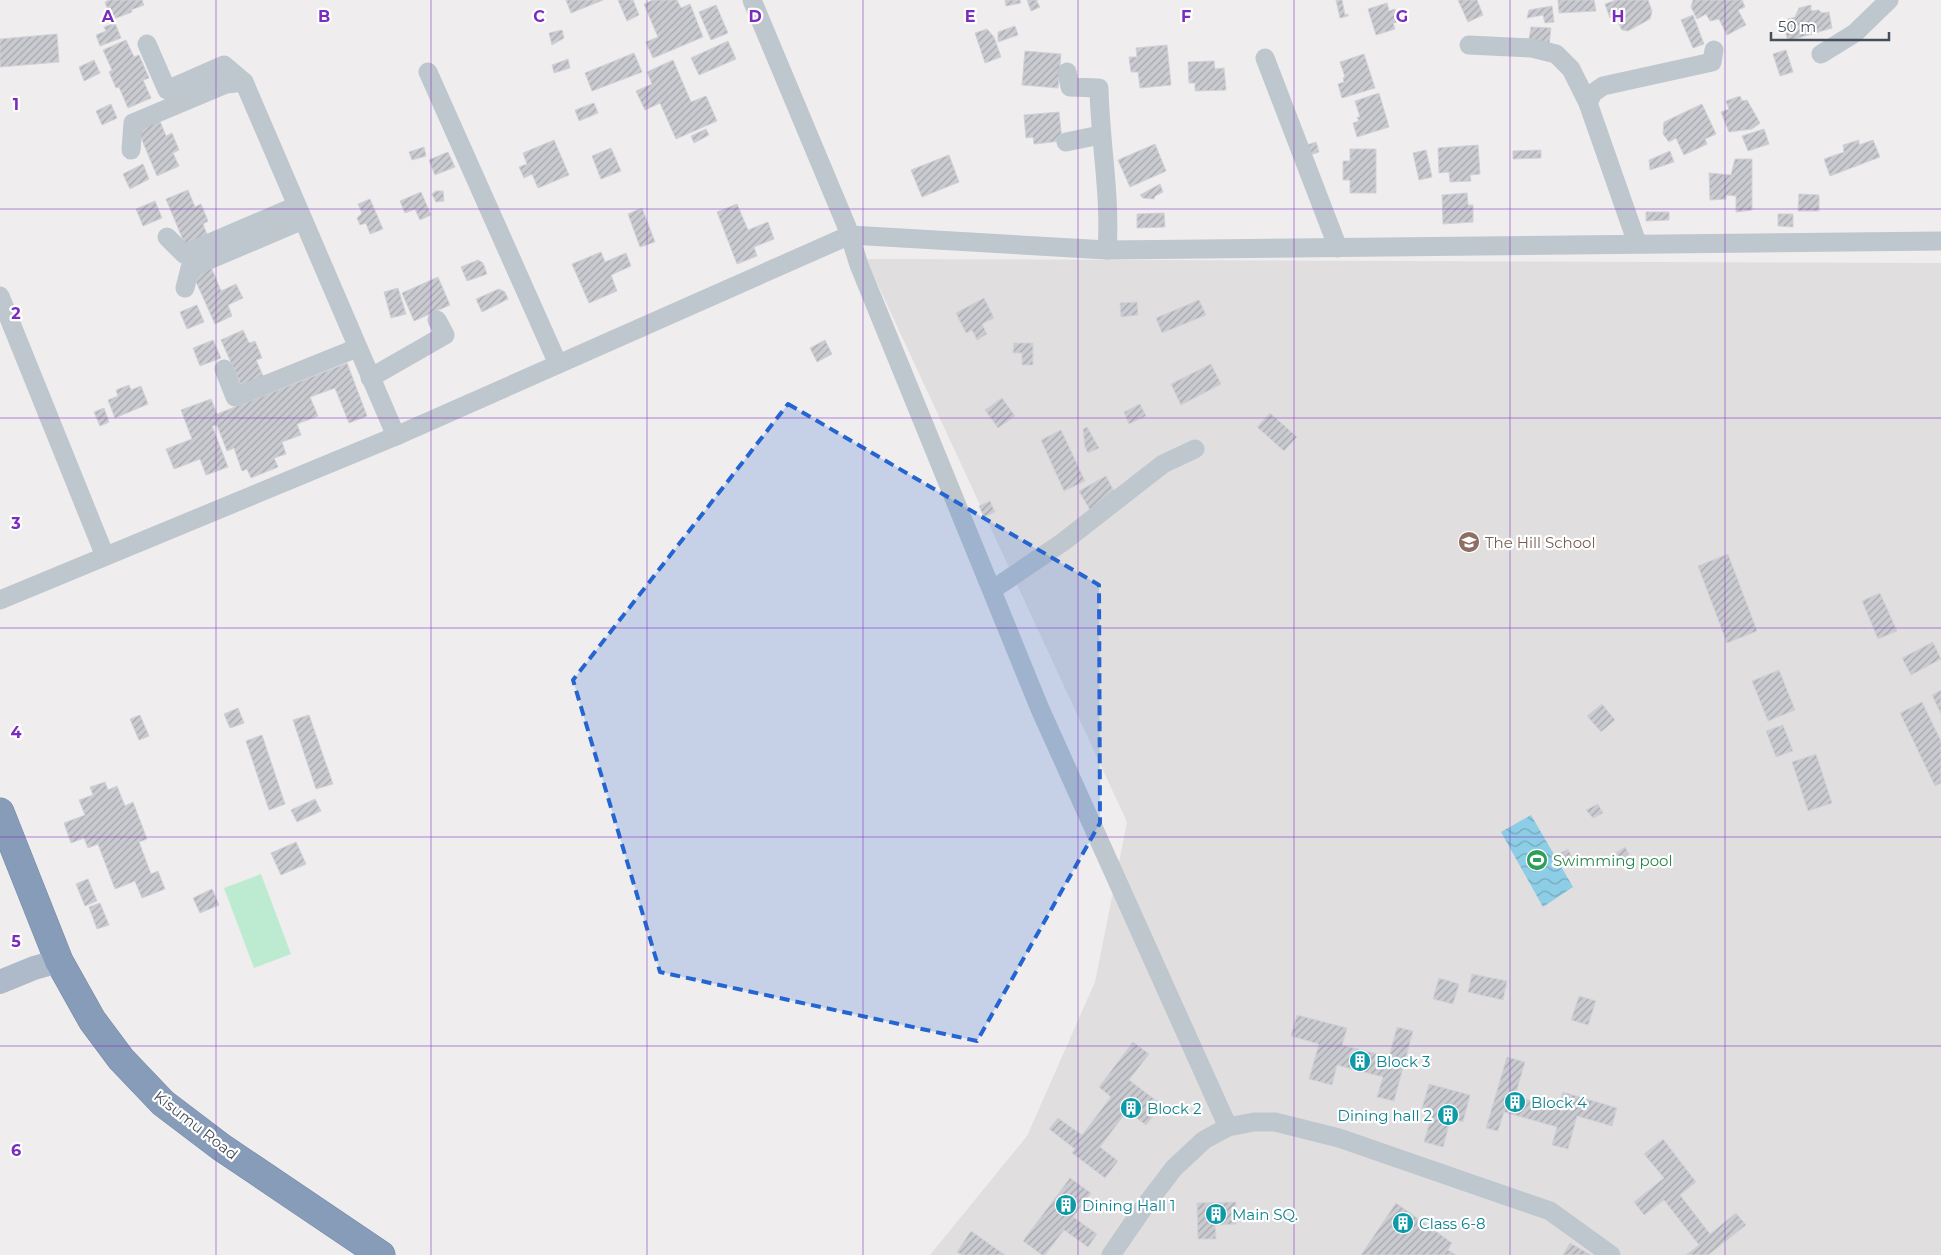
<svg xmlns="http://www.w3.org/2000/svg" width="1941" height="1255" font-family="Montserrat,sans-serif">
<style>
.education{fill:#e0dede}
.grass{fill:#bdebd1}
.water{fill:url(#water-waves)}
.building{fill:url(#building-hatch);stroke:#d1d2d8}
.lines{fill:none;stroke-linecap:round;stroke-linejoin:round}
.highway-casing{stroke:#7287a4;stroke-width:29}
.minor{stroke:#bec6ce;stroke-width:19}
.major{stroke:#aebaca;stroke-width:24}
.highway{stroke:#879cb9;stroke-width:28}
.marked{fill:#2565d1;fill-opacity:0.2;stroke:#2565d1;stroke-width:4;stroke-dasharray:10 6;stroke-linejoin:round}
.grid{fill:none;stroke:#7b2cbf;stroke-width:1;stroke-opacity:0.55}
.labels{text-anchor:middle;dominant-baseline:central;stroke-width:4.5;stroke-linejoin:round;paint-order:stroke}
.education-label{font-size:15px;fill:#785e54;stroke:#fff;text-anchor:start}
.leisure-label{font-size:15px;fill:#27864d;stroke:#fff;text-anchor:start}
.culture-label{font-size:15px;fill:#0d838f;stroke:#fff;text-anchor:start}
.street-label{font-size:15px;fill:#464f59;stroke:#fff}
.grid-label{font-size:16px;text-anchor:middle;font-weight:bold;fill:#7b2cbf;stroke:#fff;stroke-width:4.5;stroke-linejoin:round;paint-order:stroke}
</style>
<defs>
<pattern id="water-waves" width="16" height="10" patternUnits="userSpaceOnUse" patternTransform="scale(1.25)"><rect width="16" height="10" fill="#8dcde5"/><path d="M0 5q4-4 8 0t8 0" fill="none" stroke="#75a9bd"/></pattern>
<pattern id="building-hatch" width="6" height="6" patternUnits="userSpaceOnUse" patternTransform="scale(1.25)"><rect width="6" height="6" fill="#cacbd1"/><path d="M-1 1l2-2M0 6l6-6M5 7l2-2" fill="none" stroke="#a6a7ad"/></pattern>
</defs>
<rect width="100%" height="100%" fill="#efeded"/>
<polygon class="education" points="866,259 1941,263 1941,1255 930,1255 1027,1136 1095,982 1127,822"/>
<polygon class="grass" points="261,874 291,954 254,968 224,888"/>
<polygon class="water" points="1531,815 1573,887 1543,907 1501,832"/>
<g class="building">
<polygon points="109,0 142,0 144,5 131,10 132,12 111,20 105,2"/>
<polygon points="566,0 603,0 571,13"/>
<polygon points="618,0 633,0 639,15 627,21"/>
<polygon points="653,0 677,0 681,8 690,4 703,37 653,58 646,42 658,37 644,4"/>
<polygon points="1005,0 1020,0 1021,3 1006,6"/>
<polygon points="1027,0 1038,0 1036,0 1040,7 1031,11"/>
<polygon points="1336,0 1342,0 1345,15 1348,14 1348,16 1340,18"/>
<polygon points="1458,0 1477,0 1483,15 1468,22"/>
<polygon points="1558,0 1594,0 1596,11 1559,13"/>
<polygon points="1616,0 1648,0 1652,11 1650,19 1628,31 1622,30 1616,18 1610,18 1605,4"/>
<polygon points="1693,0 1742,0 1745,7 1738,10 1746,25 1727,35 1719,19 1710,21 1706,14 1697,19 1691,7"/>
<polygon points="1387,3 1389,11 1395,9 1399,22 1393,23 1395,29 1376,35 1368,9"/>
<polygon points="716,5 728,33 711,40 699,12"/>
<polygon points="1811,5 1811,11 1819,10 1822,13 1829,12 1832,28 1788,41 1782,21 1795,17 1799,8"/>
<polygon points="1552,6 1554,22 1545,23 1543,15 1527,18 1529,10"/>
<polygon points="1693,15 1704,44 1693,48 1681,20"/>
<polygon points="115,23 121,38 100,46 96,35 106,31 104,27"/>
<polygon points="1015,26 1018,35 998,42 998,32"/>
<polygon points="1531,27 1551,28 1549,46 1528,45"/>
<polygon points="987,29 994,37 1001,57 985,63 975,33"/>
<polygon points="562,30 564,38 552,45 549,33"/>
<polygon points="57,34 59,62 0,67 0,39"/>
<polygon points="126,40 134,57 139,55 149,78 143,80 151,98 128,108 119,87 116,88 109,72 112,70 103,50"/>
<polygon points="728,41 736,59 699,75 691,58"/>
<polygon points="1167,45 1171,85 1140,88 1138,72 1131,72 1129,57 1137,57 1136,48"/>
<polygon points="1786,50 1793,72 1780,76 1773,54"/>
<polygon points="1025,51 1061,54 1058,88 1022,85"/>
<polygon points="634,53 642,72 592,91 585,73"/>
<polygon points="1364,54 1375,88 1342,98 1338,84 1344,82 1343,78 1345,77 1340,62"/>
<polygon points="568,59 570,68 554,73 552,65"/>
<polygon points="94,60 100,73 84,81 79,67"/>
<polygon points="673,60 691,102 706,96 717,121 676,139 660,103 645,110 636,91 652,84 647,72"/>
<polygon points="1214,61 1215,69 1224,68 1226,90 1195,91 1195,83 1189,83 1188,62"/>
<polygon points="1379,93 1389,127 1357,137 1353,123 1359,121 1357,117 1360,117 1355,101"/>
<polygon points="1740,96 1742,101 1747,100 1760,123 1752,129 1729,132 1721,112 1729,109 1726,101"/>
<polygon points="594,103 598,113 579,121 575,110"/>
<polygon points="111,104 117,118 102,125 96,111"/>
<polygon points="1702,104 1716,134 1705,139 1707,144 1684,155 1676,138 1669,142 1663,134 1664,122"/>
<polygon points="1059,112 1062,141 1034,144 1033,137 1026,138 1024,115"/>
<polygon points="159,119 166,136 172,133 179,150 173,153 179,166 157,176 137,128"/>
<polygon points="706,129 709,135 694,143 691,136"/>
<polygon points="1764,129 1769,144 1748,151 1742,136"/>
<polygon points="554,140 569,175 538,188 532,174 524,178 519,167 527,164 523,153"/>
<polygon points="1859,140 1859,145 1873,140 1880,157 1830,176 1824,159 1844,152 1843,145"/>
<polygon points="1316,142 1319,152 1307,156 1304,146"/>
<polygon points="1155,144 1166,171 1130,187 1118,160"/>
<polygon points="1478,145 1480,174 1470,175 1471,181 1450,182 1449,172 1439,173 1438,148"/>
<polygon points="424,147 426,156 412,160 409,152"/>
<polygon points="611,148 621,171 601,179 592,156"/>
<polygon points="1350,149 1376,149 1376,193 1350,193 1350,180 1343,180 1343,161 1350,161"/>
<polygon points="1426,150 1432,177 1419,180 1413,153"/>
<polygon points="1541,150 1541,158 1513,159 1513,151"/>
<polygon points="1670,151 1674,162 1650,170 1649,160"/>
<polygon points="448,152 455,167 435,175 429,160"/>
<polygon points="949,155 959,182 922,197 911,170"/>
<polygon points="1735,159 1752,159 1752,210 1736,212 1736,196 1726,195 1726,199 1710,200 1709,173 1731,175"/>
<polygon points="143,164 149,179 130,189 123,174"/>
<polygon points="1160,184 1163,192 1155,196 1154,199 1143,198 1140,195"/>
<polygon points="188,190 195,207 201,204 208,221 203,224 208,237 186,247 166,199"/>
<polygon points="436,191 443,191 444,201 436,202 432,194"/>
<polygon points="421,192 431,215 420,220 415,209 405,213 400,201"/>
<polygon points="1467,193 1468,205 1473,205 1473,222 1443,224 1442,195"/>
<polygon points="1799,194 1819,195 1819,211 1798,211"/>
<polygon points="370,199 383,229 370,234 366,223 360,225 357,218 362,213 358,204"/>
<polygon points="155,201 162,218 143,226 136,209"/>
<polygon points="737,204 748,230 768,222 774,239 754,247 757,256 737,264 717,212"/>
<polygon points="642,208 655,242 640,247 628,214"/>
<polygon points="1646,212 1669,212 1669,220 1646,221"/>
<polygon points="1164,213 1165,227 1137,228 1137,214"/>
<polygon points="1778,214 1793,214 1793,227 1778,226"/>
<polygon points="601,252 605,262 626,253 631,266 611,275 617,291 589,303 572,264"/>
<polygon points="478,260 483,263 487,274 467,281 461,267"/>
<polygon points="211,267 221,291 236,284 243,298 228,305 232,316 215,324 193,275"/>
<polygon points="438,277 450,305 414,321 402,293"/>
<polygon points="398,288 406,314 391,318 384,292"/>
<polygon points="499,289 505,292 508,299 482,312 476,299"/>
<polygon points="984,298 994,318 982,324 987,334 977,340 972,330 966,333 956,313"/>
<polygon points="1199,300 1206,315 1162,333 1156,318"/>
<polygon points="1137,302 1138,315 1121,317 1120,303"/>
<polygon points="197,305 204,322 187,329 180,312"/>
<polygon points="243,330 249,343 255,341 262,358 256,360 264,378 242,387 221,340"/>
<polygon points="213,340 221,358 200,366 193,348"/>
<polygon points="825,340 832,354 817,362 810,348"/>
<polygon points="1014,343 1033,343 1033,365 1022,365 1022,353 1013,353"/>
<polygon points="347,363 367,416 349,423 335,388 310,397 318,416 297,424 301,435 282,442 286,454 274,458 278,467 251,478 247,469 242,471 234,448 227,451 217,425 212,426 228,467 206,475 200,459 174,469 166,449 192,439 181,410 211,399 217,414"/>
<polygon points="1211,364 1221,384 1181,405 1171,384"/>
<polygon points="129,385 131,390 141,386 148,404 115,418 108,400 118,396 116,390"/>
<polygon points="1002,398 1015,416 998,428 985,410"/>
<polygon points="1140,404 1146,416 1129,424 1124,412"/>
<polygon points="104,408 109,422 100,426 94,412"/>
<polygon points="1270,413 1297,437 1284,451 1257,427"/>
<polygon points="1087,427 1099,448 1088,453 1085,447 1083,429"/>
<polygon points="1061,430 1085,481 1064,491 1041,440"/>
<polygon points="1106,476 1116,495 1090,510 1079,491"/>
<polygon points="990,501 995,512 984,517 979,506"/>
<polygon points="1728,554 1757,631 1727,643 1698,566"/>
<polygon points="1880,593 1897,631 1878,639 1862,601"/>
<polygon points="1933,642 1941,659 1911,675 1902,658"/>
<polygon points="1779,670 1795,710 1768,721 1752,681"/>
<polygon points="1941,690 1941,714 1932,695"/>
<polygon points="1922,702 1941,741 1941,783 1935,786 1900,713"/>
<polygon points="1602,704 1615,720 1601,732 1587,716"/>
<polygon points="238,708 244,723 230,728 224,714"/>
<polygon points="140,715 149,736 139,740 130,719"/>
<polygon points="309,715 333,784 316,789 293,720"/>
<polygon points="1783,725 1793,751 1776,757 1766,731"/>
<polygon points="262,735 285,804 269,810 246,741"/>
<polygon points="1816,754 1832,803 1808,811 1792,762"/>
<polygon points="105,782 108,790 117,786 125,806 133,802 147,839 139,842 151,874 158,871 165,889 142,898 135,881 115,889 98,844 88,848 84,838 71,843 64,823 85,815 79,800 93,795 90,787"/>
<polygon points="315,799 321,811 297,822 291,810"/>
<polygon points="1598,804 1603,813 1593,818 1586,810"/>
<polygon points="296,842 306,864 281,875 271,853"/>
<polygon points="1625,847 1629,854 1620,860 1616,853"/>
<polygon points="1568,849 1573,859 1562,865 1557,855"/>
<polygon points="88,879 97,901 85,906 76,884"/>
<polygon points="212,889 219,905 200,913 193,898"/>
<polygon points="100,903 109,925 97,929 89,907"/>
<polygon points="1472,974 1507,981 1503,1000 1468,992"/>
<polygon points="1439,978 1459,984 1453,1004 1433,999"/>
<polygon points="1579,996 1596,1001 1588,1025 1571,1020"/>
<polygon points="1297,1015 1347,1028 1342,1045 1389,1057 1397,1027 1413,1031 1394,1101 1377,1097 1383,1077 1337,1065 1332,1085 1309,1079 1319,1044 1291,1036"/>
<polygon points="1133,1042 1149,1054 1129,1080 1162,1105 1146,1125 1127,1111 1100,1147 1118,1161 1105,1178 1072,1153 1075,1149 1049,1129 1058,1118 1082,1135 1111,1097 1099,1087"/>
<polygon points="1507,1057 1525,1062 1515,1096 1558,1108 1563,1092 1617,1108 1612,1126 1577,1116 1568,1149 1552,1145 1557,1127 1504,1112 1498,1131 1486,1128"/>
<polygon points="1429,1084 1470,1095 1463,1122 1451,1118 1443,1147 1424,1142 1433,1111 1422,1108"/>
<polygon points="1663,1139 1696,1182 1680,1195 1710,1234 1736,1213 1746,1225 1708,1255 1686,1255 1699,1245 1664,1200 1644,1215 1634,1202 1664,1178 1644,1154"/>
<polygon points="1070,1178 1091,1193 1073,1217 1097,1234 1088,1247 1064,1230 1045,1255 1042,1255 1023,1241"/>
<polygon points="1236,1202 1236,1224 1215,1225 1216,1239 1198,1239 1197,1203"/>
<polygon points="1396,1203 1452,1243 1448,1250 1456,1255 1361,1255"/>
<polygon points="971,1231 1005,1255 962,1255 957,1252"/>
<polygon points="1570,1243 1591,1255 1563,1255"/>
</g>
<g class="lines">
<g class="highway-casing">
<polyline id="highway" points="0,812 59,961 92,1020 121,1059 163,1103 221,1147 381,1255"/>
</g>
<g class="minor">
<polyline points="752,0 847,227 859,265 1040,709 1228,1127"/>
<polyline points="147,44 167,90 224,65 244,82 396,436"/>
<polyline points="1469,45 1532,48 1556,54 1571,69 1588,103 1637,243"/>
<polyline points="1821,54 1855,33 1889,0"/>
<polyline points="1265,58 1338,248"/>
<polyline points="428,72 558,364"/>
<path d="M1067,72L1070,87L1099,88C1100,143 1111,196 1107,250"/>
<polyline points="1588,103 1593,93 1603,86 1712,62 1714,50"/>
<polyline points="1066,142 1100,135"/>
<polyline points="131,150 133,123 226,84 244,82"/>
<polyline points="167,237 184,254 296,206"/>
<polyline points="185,288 190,268 303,220"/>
<polyline points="0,296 105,556"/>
<polyline points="224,369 235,397 357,348"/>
<polyline points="370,378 445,335 437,320"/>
<polyline points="992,590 1063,542 1163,464 1195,449"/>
<polyline points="0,600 396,436 850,235 1107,250 1941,241"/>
<polyline points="1111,1255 1142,1210 1174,1168 1204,1140 1228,1127 1254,1122 1275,1122 1339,1138 1550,1211 1611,1255"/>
</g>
<polyline class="major" points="0,982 34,968 59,961"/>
<use href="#highway" class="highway"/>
</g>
<path class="marked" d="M788,404L1099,585L1100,823L977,1041L660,972L573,680Z"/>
<path class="grid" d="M216,0V1255M431,0V1255M647,0V1255M863,0V1255M1078,0V1255M1294,0V1255M1510,0V1255M1725,0V1255M0,209H1941M0,418H1941M0,628H1941M0,837H1941M0,1046H1941"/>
<defs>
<g id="school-disc" transform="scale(1.125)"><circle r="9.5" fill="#8d6e63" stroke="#fff"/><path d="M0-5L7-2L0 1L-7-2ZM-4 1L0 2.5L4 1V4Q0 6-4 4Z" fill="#fff"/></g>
<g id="stadium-disc" transform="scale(1.125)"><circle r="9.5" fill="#2e9e5b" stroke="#fff"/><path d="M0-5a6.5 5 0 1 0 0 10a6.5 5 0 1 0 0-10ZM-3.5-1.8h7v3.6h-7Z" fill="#fff"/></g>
<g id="building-disc" transform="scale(1.125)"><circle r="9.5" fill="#0f9aa8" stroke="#fff"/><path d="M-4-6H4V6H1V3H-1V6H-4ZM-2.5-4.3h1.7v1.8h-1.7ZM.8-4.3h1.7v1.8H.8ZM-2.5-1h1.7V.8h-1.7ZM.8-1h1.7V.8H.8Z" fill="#fff"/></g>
</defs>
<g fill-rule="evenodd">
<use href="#school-disc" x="1469" y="542"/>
<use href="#stadium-disc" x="1537" y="860"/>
<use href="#building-disc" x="1360" y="1061"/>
<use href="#building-disc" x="1515" y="1102"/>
<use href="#building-disc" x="1131" y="1108"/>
<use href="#building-disc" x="1448" y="1115"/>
<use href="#building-disc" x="1066" y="1205"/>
<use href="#building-disc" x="1216" y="1214"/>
<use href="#building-disc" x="1403" y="1223"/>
</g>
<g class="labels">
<g class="education-label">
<text x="1485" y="542">The Hill School</text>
</g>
<g class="leisure-label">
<text x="1553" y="860">Swimming pool</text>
</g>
<g class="culture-label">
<text x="1376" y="1061">Block 3</text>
<text x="1531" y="1102">Block 4</text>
<text x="1147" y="1108">Block 2</text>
<text x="1432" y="1115" text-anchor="end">Dining hall 2</text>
<text x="1082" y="1205">Dining Hall 1</text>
<text x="1232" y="1214">Main SQ.</text>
<text x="1419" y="1223">Class 6-8</text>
</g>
<g class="street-label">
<text transform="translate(196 1125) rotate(38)">Kisumu Road</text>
</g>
</g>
<g class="grid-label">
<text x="108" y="22">A</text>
<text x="324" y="22">B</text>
<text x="539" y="22">C</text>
<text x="755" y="22">D</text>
<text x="970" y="22">E</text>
<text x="1186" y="22">F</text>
<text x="1402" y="22">G</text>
<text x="1618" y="22">H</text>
<text x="16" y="110">1</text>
<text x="16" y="319">2</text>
<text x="16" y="529">3</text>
<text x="16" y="738">4</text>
<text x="16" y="947">5</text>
<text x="16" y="1156">6</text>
</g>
<path d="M1771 32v8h118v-8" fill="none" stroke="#464f59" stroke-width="2.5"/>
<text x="1778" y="32" font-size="15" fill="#464f59" stroke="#ffffff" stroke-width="4" paint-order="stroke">50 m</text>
</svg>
